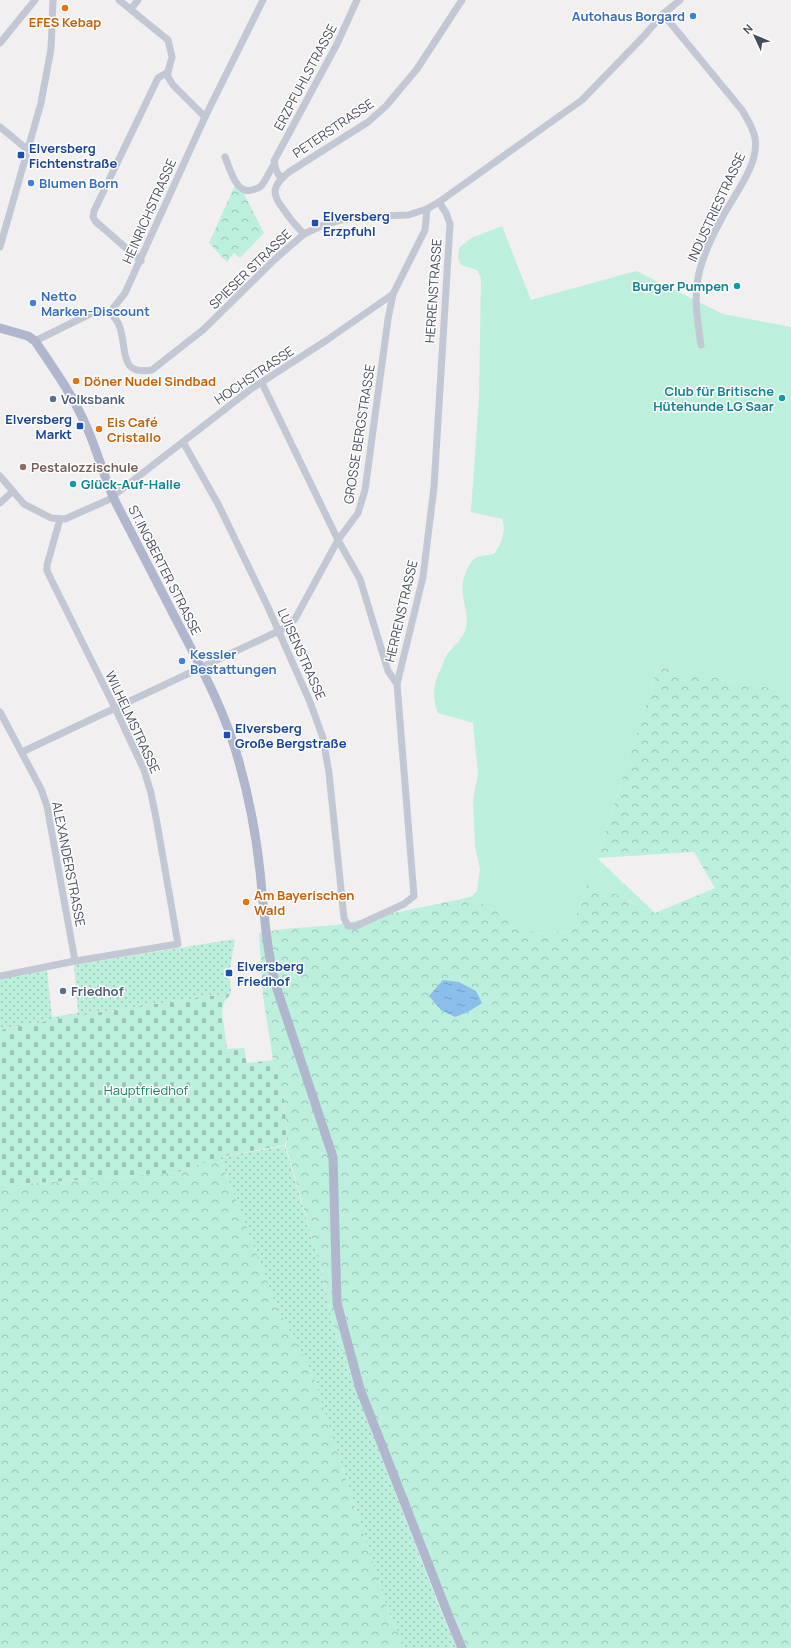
<svg xmlns="http://www.w3.org/2000/svg" width="791" height="1648" font-family="Manrope,sans-serif">
<style>
.grass{fill:#bdefdd}
.forest{fill:url(#forest-crowns)}
.cemetery{fill:url(#cemetery-stones)}
.garden{fill:url(#garden-dots)}
.water{fill:url(#water-ripples)}
.lines{fill:none;stroke-linecap:round;stroke-linejoin:round}
.minor{stroke:#c2c7d4;stroke-width:7}
.major{stroke:#afb6cd;stroke-width:9}
.food-dot{fill:#e8710a;stroke:#fff;stroke-width:1.5}
.shop-dot{fill:#3f7fe0;stroke:#fff;stroke-width:1.5}
.transit-dot{fill:#1a4fb4;stroke:#fff;stroke-width:1.5}
.culture-dot{fill:#0f9aa8;stroke:#fff;stroke-width:1.5}
.service-dot{fill:#5c6f8a;stroke:#fff;stroke-width:1.5}
.education-dot{fill:#8d6e63;stroke:#fff;stroke-width:1.5}
.labels{text-anchor:middle;dominant-baseline:central;stroke-width:3;stroke-linejoin:round;paint-order:stroke}
.shop-label{font-size:13px;font-weight:bold;fill:#366cbe;stroke:#fff;text-anchor:start}
.food-label{font-size:13px;font-weight:bold;fill:#c56008;stroke:#fff;text-anchor:start}
.street-label{font-size:13px;fill:#474d5c;stroke:#fff}
.transit-label{font-size:13px;font-weight:bold;fill:#164399;stroke:#fff;text-anchor:start}
.culture-label{font-size:13px;font-weight:bold;fill:#0d838f;stroke:#fff;text-anchor:end}
.service-label{font-size:13px;font-weight:bold;fill:#4e5e75;stroke:#fff;text-anchor:start}
.education-label{font-size:13px;font-weight:bold;fill:#785e54;stroke:#fff;text-anchor:start}
.park-label{font-size:13px;fill:#187d65;stroke:#fff}
</style>
<defs>
<pattern id="forest-crowns" width="20" height="18" patternUnits="userSpaceOnUse"><rect width="20" height="18" fill="#bdefdd"/><path d="M2 6a3 3 0 1 1 6 0M12 15a3 3 0 1 1 6 0" fill="none" stroke="#9bc4b6"/></pattern>
<pattern id="cemetery-stones" width="16" height="16" patternUnits="userSpaceOnUse"><rect width="16" height="16" fill="#bdefdd"/><path d="M2 7V4a2 2 0 0 1 4 0v3zM10 15v-3a2 2 0 0 1 4 0v3z" fill="#9bc4b6"/></pattern>
<pattern id="garden-dots" width="8" height="8" patternUnits="userSpaceOnUse"><rect width="8" height="8" fill="#bdefdd"/><path d="M2 2h.1M6 6h.1" fill="none" stroke="#9bc4b6" stroke-width="1.8" stroke-linecap="round"/></pattern>
<pattern id="water-ripples" width="26" height="14" patternUnits="userSpaceOnUse"><rect width="26" height="14" fill="#8bbeeb"/><path d="M2 4q2-2 4 0t4 0M15 11q2-2 4 0t4 0" fill="none" stroke="#739dc2"/></pattern>
</defs>
<rect width="100%" height="100%" fill="#f1efef"/>
<path class="grass" d="M502,226L531,300L636,271L723,314L791,327V692L658,667L597,858L655,913L588,881L571,931L536,934L471,897L477,891L480,869L475,846L473,800L478,774L473,723L438,713C431,696 434,682 442,666C444,662 445,657 448,653C454,646 464,637 466,628C470,606 456,594 466,572C473,555 477,557 494,554C501,544 507,531 502,519L471,512L479,398L481,278L477,270L461,265L458,258L459,248L471,238Z"/>
<g class="forest">
<polygon points="235,185 238,190 244,194 264,233 240,258 234,253 227,262 209,243"/>
<polygon points="658,667 791,692 791,1648 467,1648 356,1391 333,1325 319,1262 286,1146 287,1133 283,1091 273,1060 263,996 259,933 284,929 336,925 471,897 536,934 571,931 588,881 655,913 715,888 694,852 597,858"/>
<polygon points="220,1157 277,1307 313,1374 388,1610 405,1648 0,1648 0,1186 178,1172"/>
</g>
<polygon class="cemetery" points="231,993 224,1002 222,1011 227,1049 244,1048 247,1063 273,1060 283,1091 287,1133 285,1145 220,1157 178,1172 0,1186 0,1030 72,1016"/>
<g class="garden">
<polygon points="235,939 229,974 231,993 72,1016 0,1030 0,979 47,970 52,1017 78,1013 74,965"/>
<polygon points="285,1146 319,1262 333,1325 356,1391 444,1619 457,1648 405,1648 388,1610 313,1374 277,1307 220,1157"/>
</g>
<polygon class="water" points="443,980 459,982 476,991 482,1003 468,1012 455,1017 441,1010 429,996"/>
<g class="lines">
<g class="minor">
<polyline points="119,0 168,40 172,57 168,72 168,77 173,85 205,117"/>
<polyline points="131,9 138,0"/>
<path d="M663,14L742,110C747,119 753,127 755,138C760,164 733,196 722,218C713,234 705,252 700,269C693,295 697,318 701,345"/>
<polyline points="0,43 35,0"/>
<polyline points="0,127 28,150"/>
<path d="M225,157C230,168 236,195 252,190C255,189 258,189 261,186C266,181 269,171 274,165"/>
<polyline points="281,179 276,170 274,161 337,44 357,0"/>
<path d="M304,234C297,227 290,219 284,210C270,193 273,185 289,172L368,122L386,106L417,69L462,0"/>
<polyline points="0,247 41,103 51,49 53,0"/>
<polyline points="141,261 95,221 93,217 94,211 158,78 168,72"/>
<polyline points="110,312 125,293 205,117 263,0"/>
<path d="M35,341L94,312L101,310L110,312C113,316 117,320 119,325C128,347 117,376 152,370L204,329L274,260L304,234L321,226L341,220L359,217L408,215L427,209L439,202L582,100L643,37L663,14L680,0"/>
<polyline points="262,383 338,540 360,579 388,671 397,684"/>
<polyline points="183,442 218,504 267,605 310,702 323,738 329,773 344,918 348,926 356,926 404,904 414,896 397,684 423,577 434,487 450,224 446,213 439,202"/>
<polyline points="0,476 24,504 51,518 65,519 108,500 251,389 327,340 393,294"/>
<polyline points="0,503 12,492"/>
<polyline points="0,712 41,789 47,806 75,961"/>
<polyline points="22,752 283,629 295,619 338,540 358,513 365,490 388,319 393,294 425,230 427,209"/>
<polyline points="0,976 70,962 178,944 157,823 151,793 144,770 115,708 47,571 47,565 60,519"/>
</g>
<path class="major" d="M0,328L28,336L35,341C54,369 74,397 87,428C98,452 104,479 116,503C137,544 159,586 180,627C203,671 226,714 239,762C249,797 256,835 260,871C264,911 266,947 276,986L333,1157L337,1303L360,1389L449,1617L462,1648"/>
</g>
<g class="food-dot">
<circle cx="65" cy="8" r="4"/>
<circle cx="76" cy="381" r="4"/>
<circle cx="99" cy="429" r="4"/>
<circle cx="246" cy="902" r="4"/>
</g>
<g class="shop-dot">
<circle cx="693" cy="16" r="4"/>
<circle cx="31" cy="183" r="4"/>
<circle cx="33" cy="303" r="4"/>
<circle cx="182" cy="661" r="4"/>
</g>
<g class="transit-dot">
<rect x="17" y="151" width="8" height="8" rx="2"/>
<rect x="311" y="219" width="8" height="8" rx="2"/>
<rect x="76" y="422" width="8" height="8" rx="2"/>
<rect x="223" y="731" width="8" height="8" rx="2"/>
<rect x="225" y="969" width="8" height="8" rx="2"/>
</g>
<g class="culture-dot">
<circle cx="737" cy="286" r="4"/>
<circle cx="782" cy="398" r="4"/>
<circle cx="73" cy="484" r="4"/>
</g>
<g class="service-dot">
<circle cx="53" cy="399" r="4"/>
<circle cx="63" cy="991" r="4"/>
</g>
<circle class="education-dot" cx="23" cy="467" r="4"/>
<g class="labels">
<g class="shop-label">
<text x="685" y="16" text-anchor="end">Autohaus Borgard</text>
<text x="39" y="183">Blumen Born</text>
<text x="41" y="296">Netto<tspan x="41" dy="15">Marken-Discount</tspan></text>
<text x="190" y="654">Kessler<tspan x="190" dy="15">Bestattungen</tspan></text>
</g>
<g class="food-label">
<text x="65" y="22" text-anchor="middle">EFES Kebap</text>
<text x="84" y="381">Döner Nudel Sindbad</text>
<text x="107" y="422">Eis Café<tspan x="107" dy="15">Cristallo</tspan></text>
<text x="254" y="895">Am Bayerischen<tspan x="254" dy="15">Wald</tspan></text>
</g>
<g class="street-label">
<text transform="translate(305 77) rotate(-62)">ERZPFUHLSTRASSE</text>
<text transform="translate(333 128) rotate(-34)">PETERSTRASSE</text>
<text transform="translate(716 207) rotate(-65)">INDUSTRIESTRASSE</text>
<text transform="translate(149 211) rotate(-66)">HEINRICHSTRASSE</text>
<text transform="translate(250 269) rotate(-44)">SPIESER STRASSE</text>
<text transform="translate(433 291) rotate(-86)">HERRENSTRASSE</text>
<text transform="translate(254 375) rotate(-34)">HOCHSTRASSE</text>
<text transform="translate(359 434) rotate(-81)">GROSSE BERGSTRASSE</text>
<text transform="translate(165 570) rotate(63)">ST.INGBERTER STRASSE</text>
<text transform="translate(401 611) rotate(-77)">HERRENSTRASSE</text>
<text transform="translate(302 654) rotate(66)">LUISENSTRASSE</text>
<text transform="translate(133 722) rotate(65)">WILHELMSTRASSE</text>
<text transform="translate(69 864) rotate(79)">ALEXANDERSTRASSE</text>
</g>
<g class="transit-label">
<text x="29" y="148">Elversberg<tspan x="29" dy="15">Fichtenstraße</tspan></text>
<text x="323" y="216">Elversberg<tspan x="323" dy="15">Erzpfuhl</tspan></text>
<text x="72" y="419" text-anchor="end">Elversberg<tspan x="72" dy="15">Markt</tspan></text>
<text x="235" y="728">Elversberg<tspan x="235" dy="15">Große Bergstraße</tspan></text>
<text x="237" y="966">Elversberg<tspan x="237" dy="15">Friedhof</tspan></text>
</g>
<g class="culture-label">
<text x="729" y="286">Burger Pumpen</text>
<text x="774" y="391">Club für Britische<tspan x="774" dy="15">Hütehunde LG Saar</tspan></text>
<text x="81" y="484" text-anchor="start">Glück-Auf-Halle</text>
</g>
<g class="service-label">
<text x="61" y="399">Volksbank</text>
<text x="71" y="991">Friedhof</text>
</g>
<g class="education-label">
<text x="31" y="467">Pestalozzischule</text>
</g>
<g class="park-label">
<text x="146" y="1090">Hauptfriedhof</text>
</g>
</g>
<g transform="translate(755 36) rotate(314)" stroke="#ffffff" stroke-width="3" paint-order="stroke">
<path d="M0-3L7 15L0 10L-7 15Z" fill="#474d5c"/>
<text y="-6" font-size="11" font-weight="bold" text-anchor="middle" fill="#474d5c">N</text>
</g>
</svg>
